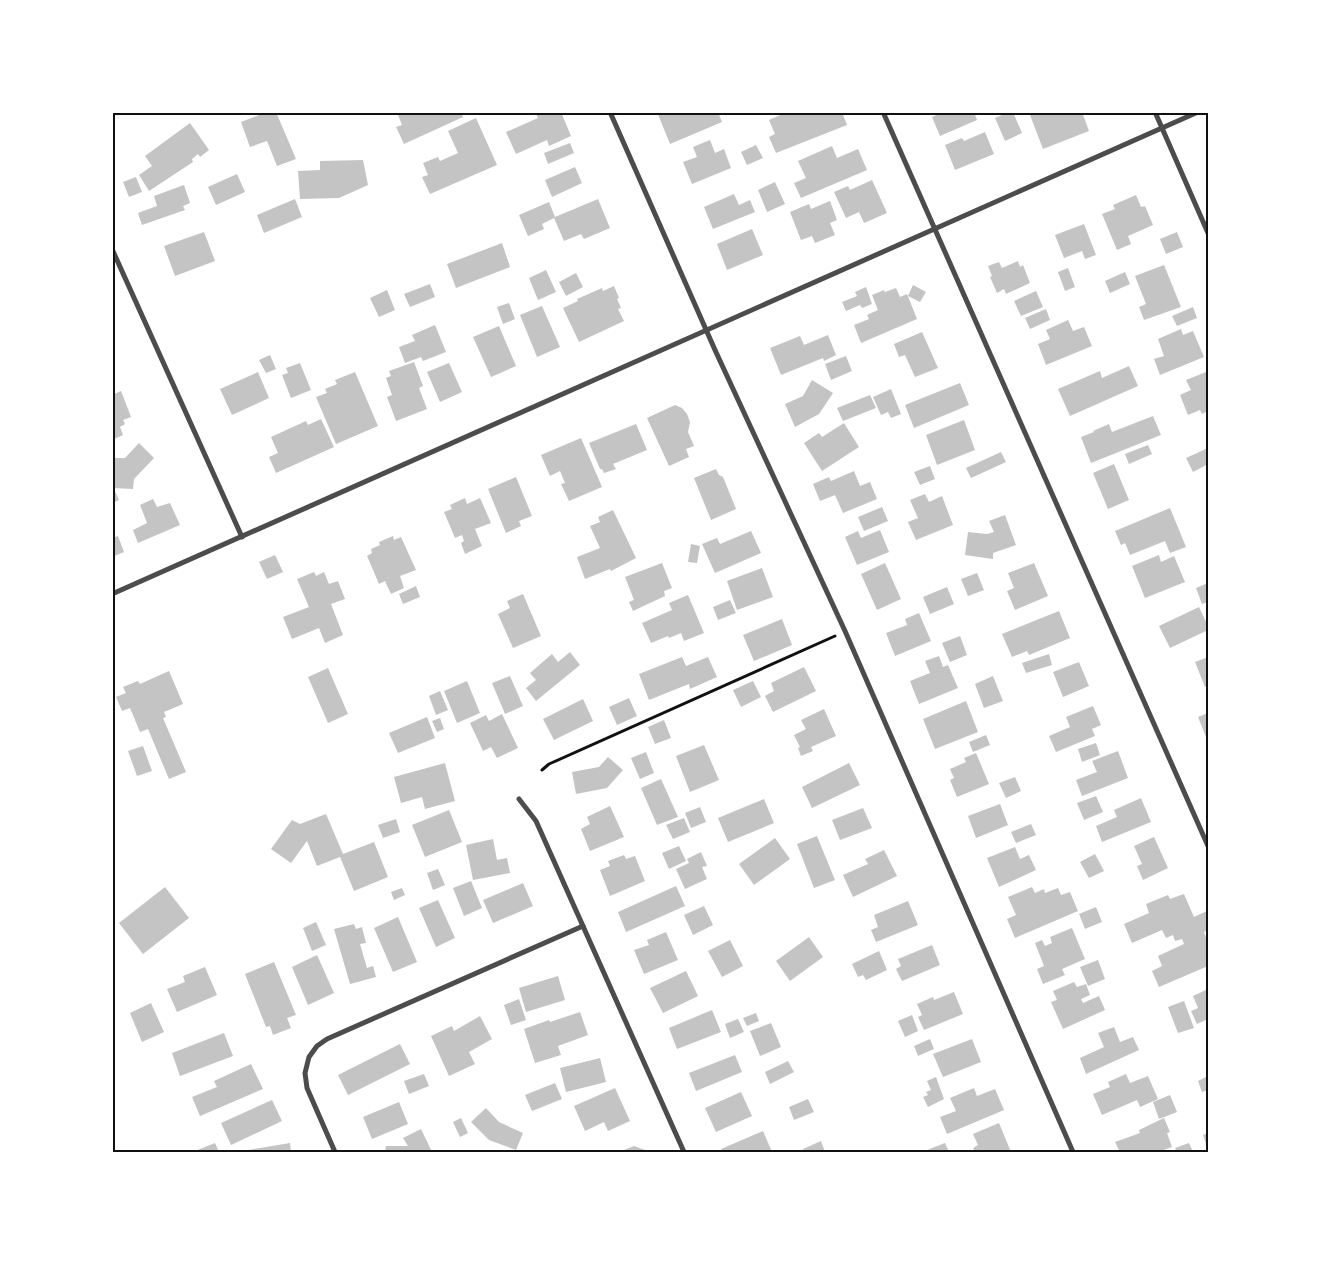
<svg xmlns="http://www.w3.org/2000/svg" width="1321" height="1265" font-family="Quicksand,sans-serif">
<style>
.building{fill:#c4c4c4}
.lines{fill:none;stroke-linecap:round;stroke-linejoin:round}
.path{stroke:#111;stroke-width:3}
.minor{stroke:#4c4c4c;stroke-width:5}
.neatline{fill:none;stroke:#111;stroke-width:2}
</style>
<rect width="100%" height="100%" fill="#fff"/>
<g class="building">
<polygon points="267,112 276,112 296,159 277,166 267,141 250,147 241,122"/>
<polygon points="402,112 461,112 463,117 404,144 396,127 402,125 398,115"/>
<polygon points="535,112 561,112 571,136 549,146 547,140 516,154 506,132 538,118"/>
<polygon points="657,112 718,112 722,122 670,144"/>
<polygon points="787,112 842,112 847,125 776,153 769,137 775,134 769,120"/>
<polygon points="943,112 974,112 977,120 940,136 932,117"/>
<polygon points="1009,112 1013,112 1022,133 1005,141 995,118"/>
<polygon points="1037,112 1082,112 1089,131 1043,149 1030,115"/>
<polygon points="476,118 497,165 430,194 422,177 428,175 423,163 438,157 440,161 458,153 448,131"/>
<polygon points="190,123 209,150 200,157 198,154 192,159 193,162 149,191 139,175 152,166 145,156"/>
<polygon points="985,132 994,154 955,170 945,145 962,138 964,141"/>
<polygon points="710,140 715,153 724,149 731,168 692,184 683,162 697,157 693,147"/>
<polygon points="570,143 574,153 548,164 544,153"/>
<polygon points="756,145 763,158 747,165 741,152"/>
<polygon points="832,146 837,158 858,149 867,170 801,198 794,183 806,178 798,161"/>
<polygon points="363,160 368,185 339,198 300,199 298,171 320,170 320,161"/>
<polygon points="575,167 582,183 552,197 545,180"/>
<polygon points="237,174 245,192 216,205 208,187"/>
<polygon points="136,177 142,192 129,197 123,182"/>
<polygon points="872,180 887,213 864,223 859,212 846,218 834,192 848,186 850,190"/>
<polygon points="775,182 785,204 767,212 758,190"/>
<polygon points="184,185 190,203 183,206 185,210 142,225 138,213 157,206 154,196"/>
<polygon points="734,194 739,205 750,200 755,212 713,229 704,207"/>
<polygon points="1136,195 1141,207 1145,206 1153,225 1128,236 1131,244 1117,250 1102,214 1115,209 1113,205"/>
<polygon points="295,199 302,217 264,233 257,215"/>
<polygon points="598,199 610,228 584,239 581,234 564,241 554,218 542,224 544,229 528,236 519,215 549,202 555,217"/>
<polygon points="830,201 837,220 830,223 835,235 815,243 812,236 801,240 790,212 809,204 811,209"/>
<polygon points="1084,224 1096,255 1085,259 1082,251 1064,258 1055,235"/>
<polygon points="752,229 763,255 727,270 717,244"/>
<polygon points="204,232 215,261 175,276 164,246"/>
<polygon points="1177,232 1183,247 1166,254 1160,239"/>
<polygon points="502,243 510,267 456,288 447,264"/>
<polygon points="1018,261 1020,267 1023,265 1030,283 1006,294 1004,289 997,293 990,277 992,276 988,266 999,262 1002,268"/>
<polygon points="1164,265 1181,307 1144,320 1139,307 1146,304 1135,276"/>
<polygon points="1068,268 1075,287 1065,291 1058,272"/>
<polygon points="546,270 556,292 538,300 529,278"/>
<polygon points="1125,272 1130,284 1110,293 1105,281"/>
<polygon points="576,273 583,287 566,296 559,282"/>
<polygon points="430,284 435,297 410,307 404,294"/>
<polygon points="913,285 926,292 920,302 908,296"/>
<polygon points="614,286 619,298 617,299 621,308 618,309 624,321 579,342 563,308 578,301 577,299 602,288 603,291"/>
<polygon points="866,287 872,304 862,308 860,305 846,311 842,302 857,296 855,292"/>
<polygon points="896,288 900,297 907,294 917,319 861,343 854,325 869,319 867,315 878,310 872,295 884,290 885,292"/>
<polygon points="387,290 395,310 379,317 370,298"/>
<polygon points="1036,291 1043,307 1021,316 1014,301"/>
<polygon points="509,303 515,319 503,324 497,307"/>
<polygon points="542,306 560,347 537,357 520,315"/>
<polygon points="1193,307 1197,318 1177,326 1172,316"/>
<polygon points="1046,309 1050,320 1030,329 1025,318"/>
<polygon points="1068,320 1073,331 1084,327 1092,346 1046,365 1038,344 1050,339 1046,330"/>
<polygon points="435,325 446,352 423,361 421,357 405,363 399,347 415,341 412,335"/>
<polygon points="499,326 516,366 491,377 473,337"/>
<polygon points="1181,329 1183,335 1193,331 1204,357 1160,375 1154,359 1164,356 1158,339"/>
<polygon points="922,332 938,368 915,377 905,355 899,357 894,344"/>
<polygon points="828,335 836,355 824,361 823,358 781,375 770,348 800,336 804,345"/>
<polygon points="270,355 276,369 266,373 259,360"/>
<polygon points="846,356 852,371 831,380 825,364"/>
<polygon points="414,362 423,386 419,388 427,409 396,421 387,397 392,395 386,378 391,376 389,371"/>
<polygon points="300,363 311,390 291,398 282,375 288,373 286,368"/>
<polygon points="449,363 462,392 440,402 427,372"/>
<polygon points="1129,366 1138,386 1070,416 1058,389 1100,371 1102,378"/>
<polygon points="258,372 269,398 232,415 220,389"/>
<polygon points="355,372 378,426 336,444 316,397 327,393 325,389 337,384 335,380"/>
<polygon points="1206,372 1208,378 1208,411 1202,414 1200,410 1188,415 1180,395 1191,390 1186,380"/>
<polygon points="812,380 833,393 819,414 795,427 785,404 803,396"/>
<polygon points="960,383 969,405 914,428 905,405"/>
<polygon points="891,389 901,414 891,418 888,412 881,415 873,397"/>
<polygon points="121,391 131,417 123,420 125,424 120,427 123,435 112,440 112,395"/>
<polygon points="870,395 876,408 843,421 837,408"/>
<polygon points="675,405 682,408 687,414 690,422 688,432 694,446 686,449 689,457 669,466 647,418"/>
<polygon points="1153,416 1161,435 1091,463 1081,437 1094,432 1093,431 1109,424 1112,432"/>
<polygon points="321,419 334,447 276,473 269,457 278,453 271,437 306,421 308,425"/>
<polygon points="964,420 975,450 937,465 926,435"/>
<polygon points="844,423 859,447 822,471 804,443 819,433 822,437"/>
<polygon points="636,424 647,450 613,464 616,469 604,473 602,469 600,469 589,443"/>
<polygon points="581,438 602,487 569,501 561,484 565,483 560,471 550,476 541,455"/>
<polygon points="139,443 154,458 134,479 133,489 112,488 112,458 125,458"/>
<polygon points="1148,445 1152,454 1129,464 1125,454"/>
<polygon points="1208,448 1208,464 1193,472 1186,458"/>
<polygon points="1001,452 1006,462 971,478 966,468"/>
<polygon points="1114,464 1129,500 1108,509 1093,473"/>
<polygon points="930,466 935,479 920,485 914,472"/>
<polygon points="716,469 719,475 723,477 736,509 711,520 694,478"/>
<polygon points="854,471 860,486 870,482 877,499 843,513 835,495 820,501 813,484 829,477 831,481"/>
<polygon points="516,477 532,516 519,521 521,526 506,533 488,489"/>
<polygon points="114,489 119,500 112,503 112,490"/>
<polygon points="925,494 929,502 942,496 953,525 916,540 908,522 918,518 910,500"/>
<polygon points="465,498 467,504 480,498 491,523 475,529 482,546 465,554 461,543 464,541 462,535 455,538 444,512 452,509 450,505"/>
<polygon points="153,499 157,507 170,503 180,525 138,543 133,530 147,523 140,505"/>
<polygon points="882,507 888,521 864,531 858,517"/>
<polygon points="1170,508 1186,547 1170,553 1165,541 1130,555 1125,543 1121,545 1115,531"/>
<polygon points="613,510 636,558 611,571 610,569 585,579 577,557 600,548 590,526 600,522 598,517"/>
<polygon points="1005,515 1016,545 993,553 993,559 965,555 968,532 987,534 994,532 989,521"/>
<polygon points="880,530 889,552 857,565 845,537 858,531 861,538"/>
<polygon points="751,531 761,553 715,573 702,544 717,538 720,544"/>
<polygon points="118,536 124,552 112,557 112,538"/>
<polygon points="393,536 394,540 401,537 416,570 400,576 404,588 391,594 385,581 379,584 367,556 372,553 371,549 380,545 379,542"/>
<polygon points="691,544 700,546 697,563 688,562"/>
<polygon points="275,555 283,572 267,579 259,562"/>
<polygon points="1159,555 1161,562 1174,556 1185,582 1145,598 1132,566"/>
<polygon points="662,563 672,588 664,591 665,596 633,611 629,602 634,600 625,577"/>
<polygon points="885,563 901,599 877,610 861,574"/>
<polygon points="1034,563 1048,596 1015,610 1007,591 1014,588 1008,573"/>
<polygon points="762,568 773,597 737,610 727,581"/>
<polygon points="314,572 316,576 324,572 329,584 338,581 345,599 331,604 343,635 325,643 319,628 292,639 283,617 309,607 297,579"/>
<polygon points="977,573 984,590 968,596 961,579"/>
<polygon points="1208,583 1208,602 1202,604 1196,588"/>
<polygon points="416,586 420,597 403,604 399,594"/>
<polygon points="947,587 954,604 930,614 923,597"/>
<polygon points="523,594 541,636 513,648 498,614 510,608 507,601"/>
<polygon points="688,595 704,633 684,641 681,633 669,638 668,636 651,643 642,623 672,610 669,603"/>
<polygon points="730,600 736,613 718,620 713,607"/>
<polygon points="1199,607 1208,626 1208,630 1170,648 1159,626"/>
<polygon points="1059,611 1070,638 1029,655 1027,651 1012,657 1002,634"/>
<polygon points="919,613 931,641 895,656 886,633 907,625 905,619"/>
<polygon points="782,619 792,645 754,661 743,635"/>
<polygon points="960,636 967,655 950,662 942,643"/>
<polygon points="570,652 580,665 536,701 526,688 536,680 530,673 552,654 558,662"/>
<polygon points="1049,654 1052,665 1026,673 1022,663"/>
<polygon points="939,656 943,667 948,665 958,688 919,704 910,681 930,673 925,661"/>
<polygon points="682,657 686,666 708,657 717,677 690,689 689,684 649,700 639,674"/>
<polygon points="1208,657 1208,685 1205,687 1195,662"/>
<polygon points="1079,662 1089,686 1063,697 1053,672"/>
<polygon points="804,667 816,691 773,712 765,696 774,691 771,683"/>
<polygon points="328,668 348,714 328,723 308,677"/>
<polygon points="169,671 183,704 164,712 166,717 163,718 186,772 169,779 148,729 140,732 130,708 122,711 116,697 126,693 123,687 138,681 140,684"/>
<polygon points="510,676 523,706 505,714 492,683"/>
<polygon points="993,676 1003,701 984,708 975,684"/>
<polygon points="467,681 480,713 457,723 444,691"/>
<polygon points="753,681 761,697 741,707 733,690"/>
<polygon points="440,691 448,710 436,715 429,696"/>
<polygon points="629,698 637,716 617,725 609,707"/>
<polygon points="583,699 593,721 554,740 543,719"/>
<polygon points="966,701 978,732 935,749 923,719"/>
<polygon points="1093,706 1101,725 1092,729 1095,736 1056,752 1049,736 1070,727 1066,717"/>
<polygon points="824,709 836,736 811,747 813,751 801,756 798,748 800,747 794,735 806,729 801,720"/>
<polygon points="1208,713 1208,742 1198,717"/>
<polygon points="502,714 518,748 497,758 491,747 483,751 470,723 486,715 489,721"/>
<polygon points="427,717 435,738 398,753 389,733"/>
<polygon points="440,718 444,729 437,732 432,721"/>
<polygon points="664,720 671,738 655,744 648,727"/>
<polygon points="986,735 990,745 973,752 969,742"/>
<polygon points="1096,743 1100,755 1082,762 1078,749"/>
<polygon points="704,745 719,780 690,792 676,756"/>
<polygon points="143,746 152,771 137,776 128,751"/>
<polygon points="1118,751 1128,778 1082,796 1076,780 1097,772 1092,761"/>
<polygon points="646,752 654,773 640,779 631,758"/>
<polygon points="976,753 989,784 957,797 950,780 954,778 950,769 966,762 964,758"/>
<polygon points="608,757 623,770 607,788 576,794 572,772 599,767"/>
<polygon points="445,763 455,801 425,809 422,797 401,803 394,777"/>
<polygon points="849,763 860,785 812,808 802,787"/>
<polygon points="1015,777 1021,791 1006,798 999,783"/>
<polygon points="661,779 678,817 657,825 641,788"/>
<polygon points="1096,796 1103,812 1084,820 1077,803"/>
<polygon points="1141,798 1151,822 1102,842 1096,826 1117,817 1114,810"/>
<polygon points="764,799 774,823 728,842 718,818"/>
<polygon points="1000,804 1008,825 976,838 968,816"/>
<polygon points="610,806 624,837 590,851 581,829 590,824 587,817"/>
<polygon points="700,807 706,822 691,828 685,813"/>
<polygon points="863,808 872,828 840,840 832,820"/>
<polygon points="449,810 462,842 425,857 412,825"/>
<polygon points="326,814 343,854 374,842 388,877 354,891 340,857 317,866 307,841 291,863 271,849 292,820 300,824"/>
<polygon points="684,818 690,832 673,839 666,825"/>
<polygon points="396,819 400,832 383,838 378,825"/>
<polygon points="1031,824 1036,835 1016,843 1011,832"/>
<polygon points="817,836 835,880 814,888 797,844"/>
<polygon points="1154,837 1168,868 1143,880 1137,866 1142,864 1134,846"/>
<polygon points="775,838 790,859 754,885 739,864"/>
<polygon points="493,839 497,860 507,858 510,873 473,880 466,845"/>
<polygon points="679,846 686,861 669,869 662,853"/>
<polygon points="1015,847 1020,859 1029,855 1036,870 999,887 987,858"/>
<polygon points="884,850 897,876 853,897 843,875 868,864 865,859"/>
<polygon points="701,852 707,866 702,867 707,879 685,889 676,869 689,863 687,859"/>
<polygon points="1095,854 1104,871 1089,878 1080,862"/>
<polygon points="624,855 626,859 635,856 645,881 610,896 600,870 610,866 608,861"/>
<polygon points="438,869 445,885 433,890 427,873"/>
<polygon points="471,881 482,908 464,916 453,888"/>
<polygon points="523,883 533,906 493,923 483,900"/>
<polygon points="676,886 685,906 626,932 618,912"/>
<polygon points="165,887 189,918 143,954 119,923"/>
<polygon points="1032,887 1035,893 1044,889 1045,893 1058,888 1061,895 1070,892 1078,911 1015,938 1007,919 1016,915 1008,897"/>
<polygon points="402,888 405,895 394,900 391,892"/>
<polygon points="1184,894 1194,917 1207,911 1208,915 1208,930 1204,932 1208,943 1208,966 1159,987 1152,971 1162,966 1158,956 1184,944 1182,939 1175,941 1173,935 1166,938 1162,930 1132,943 1124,924 1149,913 1146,904 1168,895 1170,899"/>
<polygon points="438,900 455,938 436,947 419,908"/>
<polygon points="908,901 918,925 876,942 871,930 878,927 874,915"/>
<polygon points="704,906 713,925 693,935 684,915"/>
<polygon points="1096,907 1102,922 1085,929 1079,914"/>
<polygon points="398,917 417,962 393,972 374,928"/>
<polygon points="316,922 326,945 312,951 303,928"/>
<polygon points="354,924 356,929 362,927 366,943 360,944 367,968 373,966 376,977 350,984 334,929"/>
<polygon points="1072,928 1085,959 1062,969 1065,975 1043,984 1037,969 1044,966 1035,943 1042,940 1045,946 1052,943 1050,937"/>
<polygon points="666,932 678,960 644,974 634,950 649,945 647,940"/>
<polygon points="809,937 823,957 790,981 776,961"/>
<polygon points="730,940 743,966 722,977 708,951"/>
<polygon points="932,945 940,965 902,981 896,969 901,966 898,959"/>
<polygon points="879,951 887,970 866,980 863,975 858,977 852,964"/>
<polygon points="317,955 334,993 308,1005 292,967"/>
<polygon points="1098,960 1105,979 1088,986 1080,967"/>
<polygon points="274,962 296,1015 287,1018 291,1028 273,1035 270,1026 266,1027 245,974"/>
<polygon points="205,967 217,995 177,1012 167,989 185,982 183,976"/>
<polygon points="686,971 698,996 663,1013 650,988"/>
<polygon points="558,976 565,1000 526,1012 519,988"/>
<polygon points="1074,982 1077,987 1086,984 1090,995 1081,999 1083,1003 1099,996 1105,1010 1063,1029 1051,1002 1057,1000 1053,991"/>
<polygon points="1208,989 1208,1019 1197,1024 1191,1011 1198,1008 1193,996"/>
<polygon points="954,992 963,1014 924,1030 918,1017 922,1015 917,1004 933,997 934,1000"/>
<polygon points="519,999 526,1020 511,1025 504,1005"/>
<polygon points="1184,1001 1194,1028 1178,1033 1168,1007"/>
<polygon points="151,1003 164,1032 142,1042 130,1013"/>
<polygon points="712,1010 721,1032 677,1049 669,1028"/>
<polygon points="580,1012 588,1035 558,1046 561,1055 535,1063 524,1029 549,1020 550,1022"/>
<polygon points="756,1013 759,1021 747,1026 743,1018"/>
<polygon points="912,1015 918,1031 905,1037 898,1021"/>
<polygon points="480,1016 492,1039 469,1052 475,1064 449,1076 431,1036 452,1026 454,1031"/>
<polygon points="738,1019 744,1032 730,1038 725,1024"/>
<polygon points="771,1023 781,1047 760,1056 750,1031"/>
<polygon points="1114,1027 1120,1042 1133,1037 1139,1050 1086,1074 1080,1058 1104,1047 1098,1033"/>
<polygon points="224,1033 233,1056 180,1076 172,1053"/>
<polygon points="930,1039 934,1049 918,1056 914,1046"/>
<polygon points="972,1039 981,1062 943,1077 933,1054"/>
<polygon points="400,1044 410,1064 348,1095 338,1075"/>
<polygon points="735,1055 742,1072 696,1091 689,1073"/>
<polygon points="600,1058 606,1082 566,1092 560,1068"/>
<polygon points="788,1061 794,1072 770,1084 765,1072"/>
<polygon points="251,1064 263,1089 200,1116 192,1097 217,1087 214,1081"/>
<polygon points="424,1074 429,1086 409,1094 404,1081"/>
<polygon points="1126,1074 1130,1083 1148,1076 1158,1099 1140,1107 1137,1100 1102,1115 1093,1094 1110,1087 1108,1082"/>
<polygon points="1208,1076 1208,1090 1202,1092 1198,1081"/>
<polygon points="936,1077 944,1099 928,1107 923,1097 928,1095 926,1092 931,1090 927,1081"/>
<polygon points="555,1083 562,1099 532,1111 525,1095"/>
<polygon points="615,1088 630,1121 608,1131 604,1122 585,1131 574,1106"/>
<polygon points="974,1088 977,1096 995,1089 1004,1110 947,1134 940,1117 956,1111 950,1098"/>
<polygon points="741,1092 752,1116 716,1132 705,1108"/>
<polygon points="1170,1095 1177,1112 1159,1119 1153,1102"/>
<polygon points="808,1099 814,1112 794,1120 789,1107"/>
<polygon points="272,1100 282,1121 231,1145 221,1123"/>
<polygon points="399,1102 408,1124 372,1139 363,1117"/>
<polygon points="486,1108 499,1122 523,1133 516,1150 489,1140 471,1122"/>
<polygon points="461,1118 468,1133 460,1137 453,1122"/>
<polygon points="1164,1118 1170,1132 1167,1133 1172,1147 1158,1152 1120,1152 1115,1142 1140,1133 1139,1130"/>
<polygon points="999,1123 1011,1152 975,1152 973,1148 978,1145 973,1134"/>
<polygon points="421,1129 432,1152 385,1152 386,1146 408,1146 403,1138"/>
<polygon points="763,1131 772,1152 723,1152 721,1149"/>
<polygon points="1208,1133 1208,1150 1203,1135"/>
<polygon points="821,1141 825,1152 804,1152 803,1149"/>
<polygon points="215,1143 219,1152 196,1152 195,1151"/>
<polygon points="290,1143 291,1152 248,1152 248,1150"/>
<polygon points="945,1143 949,1152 922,1152"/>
<polygon points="1189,1143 1193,1152 1177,1152 1175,1148"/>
<polygon points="634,1146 651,1152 619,1152"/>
</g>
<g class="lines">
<polyline class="path" points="542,770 549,764 835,636"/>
<g class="minor">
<polyline points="610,112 715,350 845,631 1073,1152"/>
<polyline points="883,112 1208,846"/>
<polyline points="1155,112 1208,233"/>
<polyline points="112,249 242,537"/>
<polyline points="112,594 1198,112"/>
<polyline points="519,799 536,821 684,1152"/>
<polyline points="335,1152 307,1088 305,1073 309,1057 317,1046 327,1039 583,926"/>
</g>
</g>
<rect width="1321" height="1265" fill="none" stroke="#ffffff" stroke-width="228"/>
<rect x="114" y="114" width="1093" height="1037" class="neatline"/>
</svg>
